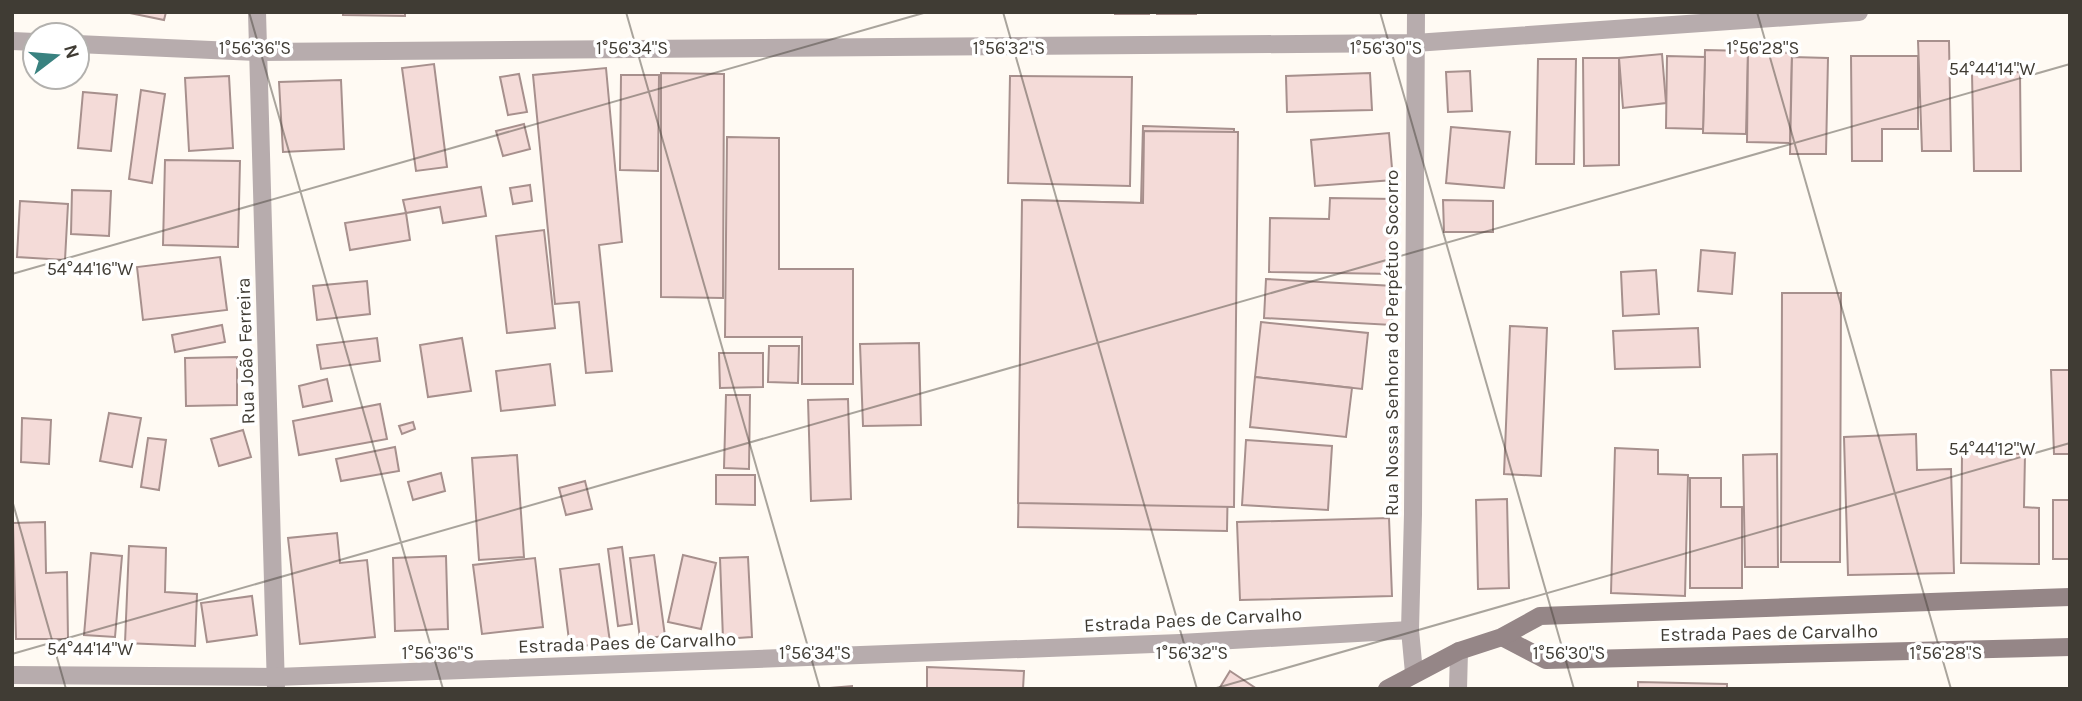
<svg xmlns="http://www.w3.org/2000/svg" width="2082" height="701" font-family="Karla,sans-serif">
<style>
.building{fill:#f4dbd8;stroke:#a7908d;stroke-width:2}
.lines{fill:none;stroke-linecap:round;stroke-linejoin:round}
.street{stroke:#b7acad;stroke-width:18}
.secondary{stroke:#958687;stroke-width:18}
.ticks{fill:none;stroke:#403c34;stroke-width:2;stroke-opacity:0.45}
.labels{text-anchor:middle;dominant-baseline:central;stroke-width:7;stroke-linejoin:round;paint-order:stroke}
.street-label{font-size:19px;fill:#403c34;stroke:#fff}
.ticks-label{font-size:18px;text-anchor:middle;fill:#403c34;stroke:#fff;stroke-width:7;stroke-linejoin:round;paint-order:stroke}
</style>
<rect width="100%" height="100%" fill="#fffaf3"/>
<g class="building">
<polygon points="125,12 166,12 164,20"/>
<polygon points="343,12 405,12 405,16 343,15"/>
<rect x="1115" y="12" width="34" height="2"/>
<rect x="1157" y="12" width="39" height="2"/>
<polygon points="1918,41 1949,41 1951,151 1922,151"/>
<polygon points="1705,50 1748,51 1746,134 1703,133"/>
<polygon points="1748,51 1792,53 1790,143 1747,142"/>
<polygon points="1662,54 1666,103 1623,108 1619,58"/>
<polygon points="1667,56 1705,57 1703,129 1666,128"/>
<polygon points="1851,56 1918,56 1918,129 1882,129 1882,161 1852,161"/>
<polygon points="1792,57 1828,58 1826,154 1790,154"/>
<polygon points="1583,58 1619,58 1619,165 1584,166"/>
<polygon points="1538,59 1576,59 1574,164 1536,164"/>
<polygon points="434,64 447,167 416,171 402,68"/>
<polygon points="606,68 622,242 599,245 612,371 586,373 579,302 555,304 533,75"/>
<polygon points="1470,71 1472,111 1448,112 1446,72"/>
<polygon points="2020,72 2021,171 1974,171 1972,73"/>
<polygon points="661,73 724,74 723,298 661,297"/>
<polygon points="1370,73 1372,110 1287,112 1286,76"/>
<polygon points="519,74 527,112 508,115 500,77"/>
<polygon points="621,75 659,75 658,171 620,170"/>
<polygon points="229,76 233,148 189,151 185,78"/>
<polygon points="1010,76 1132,77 1130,186 1008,183"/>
<polygon points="341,80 344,149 283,152 279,82"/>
<polygon points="141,90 165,94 152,183 129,179"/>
<polygon points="83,92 117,95 111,151 78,148"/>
<polygon points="524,124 530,149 503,156 496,131"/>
<polygon points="1143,126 1234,129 1227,531 1018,527 1024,200 1141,203"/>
<polygon points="1451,127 1510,132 1504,188 1446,183"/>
<polygon points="1144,131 1238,132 1234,507 1018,503 1022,200 1143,203"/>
<polygon points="1389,133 1393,180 1315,186 1311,140"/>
<polygon points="727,137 779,138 779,269 853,269 853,384 802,384 802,337 725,337"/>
<polygon points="165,160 240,161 238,247 163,245"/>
<polygon points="530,185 532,201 513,204 510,188"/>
<polygon points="481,187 486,216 443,223 440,207 406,213 403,200"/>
<polygon points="72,190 111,191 109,236 71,234"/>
<polygon points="1330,198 1395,199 1394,274 1269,272 1270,218 1329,219"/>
<polygon points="1443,200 1493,201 1493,232 1444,232"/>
<polygon points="20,201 68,204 65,260 17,257"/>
<polygon points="406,213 410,240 350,250 345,223"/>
<polygon points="544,230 555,328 507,333 496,236"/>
<polygon points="1701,250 1735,253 1732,294 1698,291"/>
<polygon points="220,257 227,310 143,320 137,267"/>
<polygon points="1656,270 1659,314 1623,316 1621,272"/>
<polygon points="1266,279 1394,286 1392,325 1264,318"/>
<polygon points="367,281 370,314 317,320 313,286"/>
<polygon points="1782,293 1841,293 1840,562 1781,562"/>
<polygon points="1261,322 1368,333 1362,389 1255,377"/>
<polygon points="222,325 225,342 175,352 172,335"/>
<polygon points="1510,326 1547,328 1541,476 1504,474"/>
<polygon points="1698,328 1700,367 1615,369 1613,331"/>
<polygon points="377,338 380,361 321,369 317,345"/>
<polygon points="462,338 471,391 428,397 420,345"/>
<polygon points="919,343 921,425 863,426 860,344"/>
<polygon points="769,346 799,346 798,383 768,382"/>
<polygon points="719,353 763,353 763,387 720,388"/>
<polygon points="237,357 237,405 186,406 185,358"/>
<polygon points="550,364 555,405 501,411 496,371"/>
<polygon points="2051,370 2070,370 2070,454 2054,454"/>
<polygon points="1255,377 1352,388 1346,437 1250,427"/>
<polygon points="327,379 332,401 303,407 299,386"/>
<polygon points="726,395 750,395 749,469 724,468"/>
<polygon points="848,399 851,499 811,501 808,400"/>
<polygon points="380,404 387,439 299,455 293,421"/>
<polygon points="109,413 141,418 132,467 100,461"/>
<polygon points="22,418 51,420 49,464 21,462"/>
<polygon points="413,422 415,429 402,434 399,426"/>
<polygon points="243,430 251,457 219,466 211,439"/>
<polygon points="1916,434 1917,470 1951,469 1954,573 1848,575 1844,437"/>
<polygon points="148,438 166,440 159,490 141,487"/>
<polygon points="1246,440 1332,446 1328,510 1242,505"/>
<polygon points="395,447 399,471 341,481 336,459"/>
<polygon points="1615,448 1658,450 1658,474 1688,475 1685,596 1611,593"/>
<polygon points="1962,453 2025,454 2024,507 2039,508 2039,564 1961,563"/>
<polygon points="1777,454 1778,567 1745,567 1743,455"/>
<polygon points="517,455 524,557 479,560 472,458"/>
<polygon points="441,473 445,491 413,500 408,482"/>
<polygon points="716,475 755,475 755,505 716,504"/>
<polygon points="1690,478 1721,478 1721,507 1742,507 1742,588 1690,588"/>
<polygon points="585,481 592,509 566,515 559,488"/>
<polygon points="1507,499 1509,588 1478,589 1476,500"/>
<rect x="2053" y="500" width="17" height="59"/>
<polygon points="1389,518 1392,596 1240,600 1237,522"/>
<polygon points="45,522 46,573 67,572 68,639 16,639 13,523"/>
<polygon points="337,533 340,563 367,560 375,637 300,644 288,538"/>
<polygon points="129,546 166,548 165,592 197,594 195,646 125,643"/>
<polygon points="622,547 632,624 618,626 608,549"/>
<polygon points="91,553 122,556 115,637 84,635"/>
<polygon points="654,555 665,636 640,639 630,558"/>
<polygon points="683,555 716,563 701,629 668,622"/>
<polygon points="446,556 448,629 395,631 393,558"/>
<polygon points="748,557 752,637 723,639 720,558"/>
<polygon points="535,558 543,627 482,634 473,565"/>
<polygon points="599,564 610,642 570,648 560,569"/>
<polygon points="252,596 257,635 207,642 201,603"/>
<polygon points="927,667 1024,671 1023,689 927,689"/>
<polygon points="1230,671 1257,689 1219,689"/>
<polygon points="1638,682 1727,684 1727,689 1638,689"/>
<polygon points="852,686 852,689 818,689"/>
</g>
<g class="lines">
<g class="street">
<polyline points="257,12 276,689"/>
<polyline points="12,41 35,42"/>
<polyline points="77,44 258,52 1415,43 1859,12"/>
<polyline points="1414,673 1410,630 1413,514 1416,12"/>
<polyline points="12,675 276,677 1180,643 1410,630"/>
<polyline points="1458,689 1459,651"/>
</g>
<g class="secondary">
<polyline points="1502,637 1546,660 2070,647"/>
<polyline points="1387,689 1459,651 1502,637 1540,616 2070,597"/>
</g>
</g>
<path class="ticks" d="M249,12L443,689M626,12L820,689M1003,12L1197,689M1380,12L1574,689M1757,12L1951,689M12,274L927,12M12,500L66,689M12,654L2070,64M1213,689L2070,443"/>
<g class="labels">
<g class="street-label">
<text transform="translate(1392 343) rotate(-90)">Rua Nossa Senhora do Perpétuo Socorro</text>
<text transform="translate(246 351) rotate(-92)">Rua João Ferreira</text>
<text transform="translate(1193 620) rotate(-3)">Estrada Paes de Carvalho</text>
<text transform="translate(1769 633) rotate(-1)">Estrada Paes de Carvalho</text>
<text transform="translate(627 643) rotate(-2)">Estrada Paes de Carvalho</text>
</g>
</g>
<g class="ticks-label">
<text x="255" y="54">1°56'36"S</text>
<text x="632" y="54">1°56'34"S</text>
<text x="1009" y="54">1°56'32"S</text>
<text x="1386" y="54">1°56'30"S</text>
<text x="1763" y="54">1°56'28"S</text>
<text x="1992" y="75">54°44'14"W</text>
<text x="90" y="275">54°44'16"W</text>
<text x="1992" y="455">54°44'12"W</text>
<text x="90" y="655">54°44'14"W</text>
<text x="1946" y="659">1°56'28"S</text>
<text x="438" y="659">1°56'36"S</text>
<text x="815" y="659">1°56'34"S</text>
<text x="1192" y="659">1°56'32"S</text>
<text x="1569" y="659">1°56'30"S</text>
</g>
<rect width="2082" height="701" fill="none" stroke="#403c34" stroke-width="28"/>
<g transform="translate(56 56) rotate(74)"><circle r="33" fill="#ffffff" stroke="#b3b1ae" stroke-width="2"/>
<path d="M0-5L12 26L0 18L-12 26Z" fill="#398280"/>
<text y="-10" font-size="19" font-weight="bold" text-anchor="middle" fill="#403c34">N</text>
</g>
</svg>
